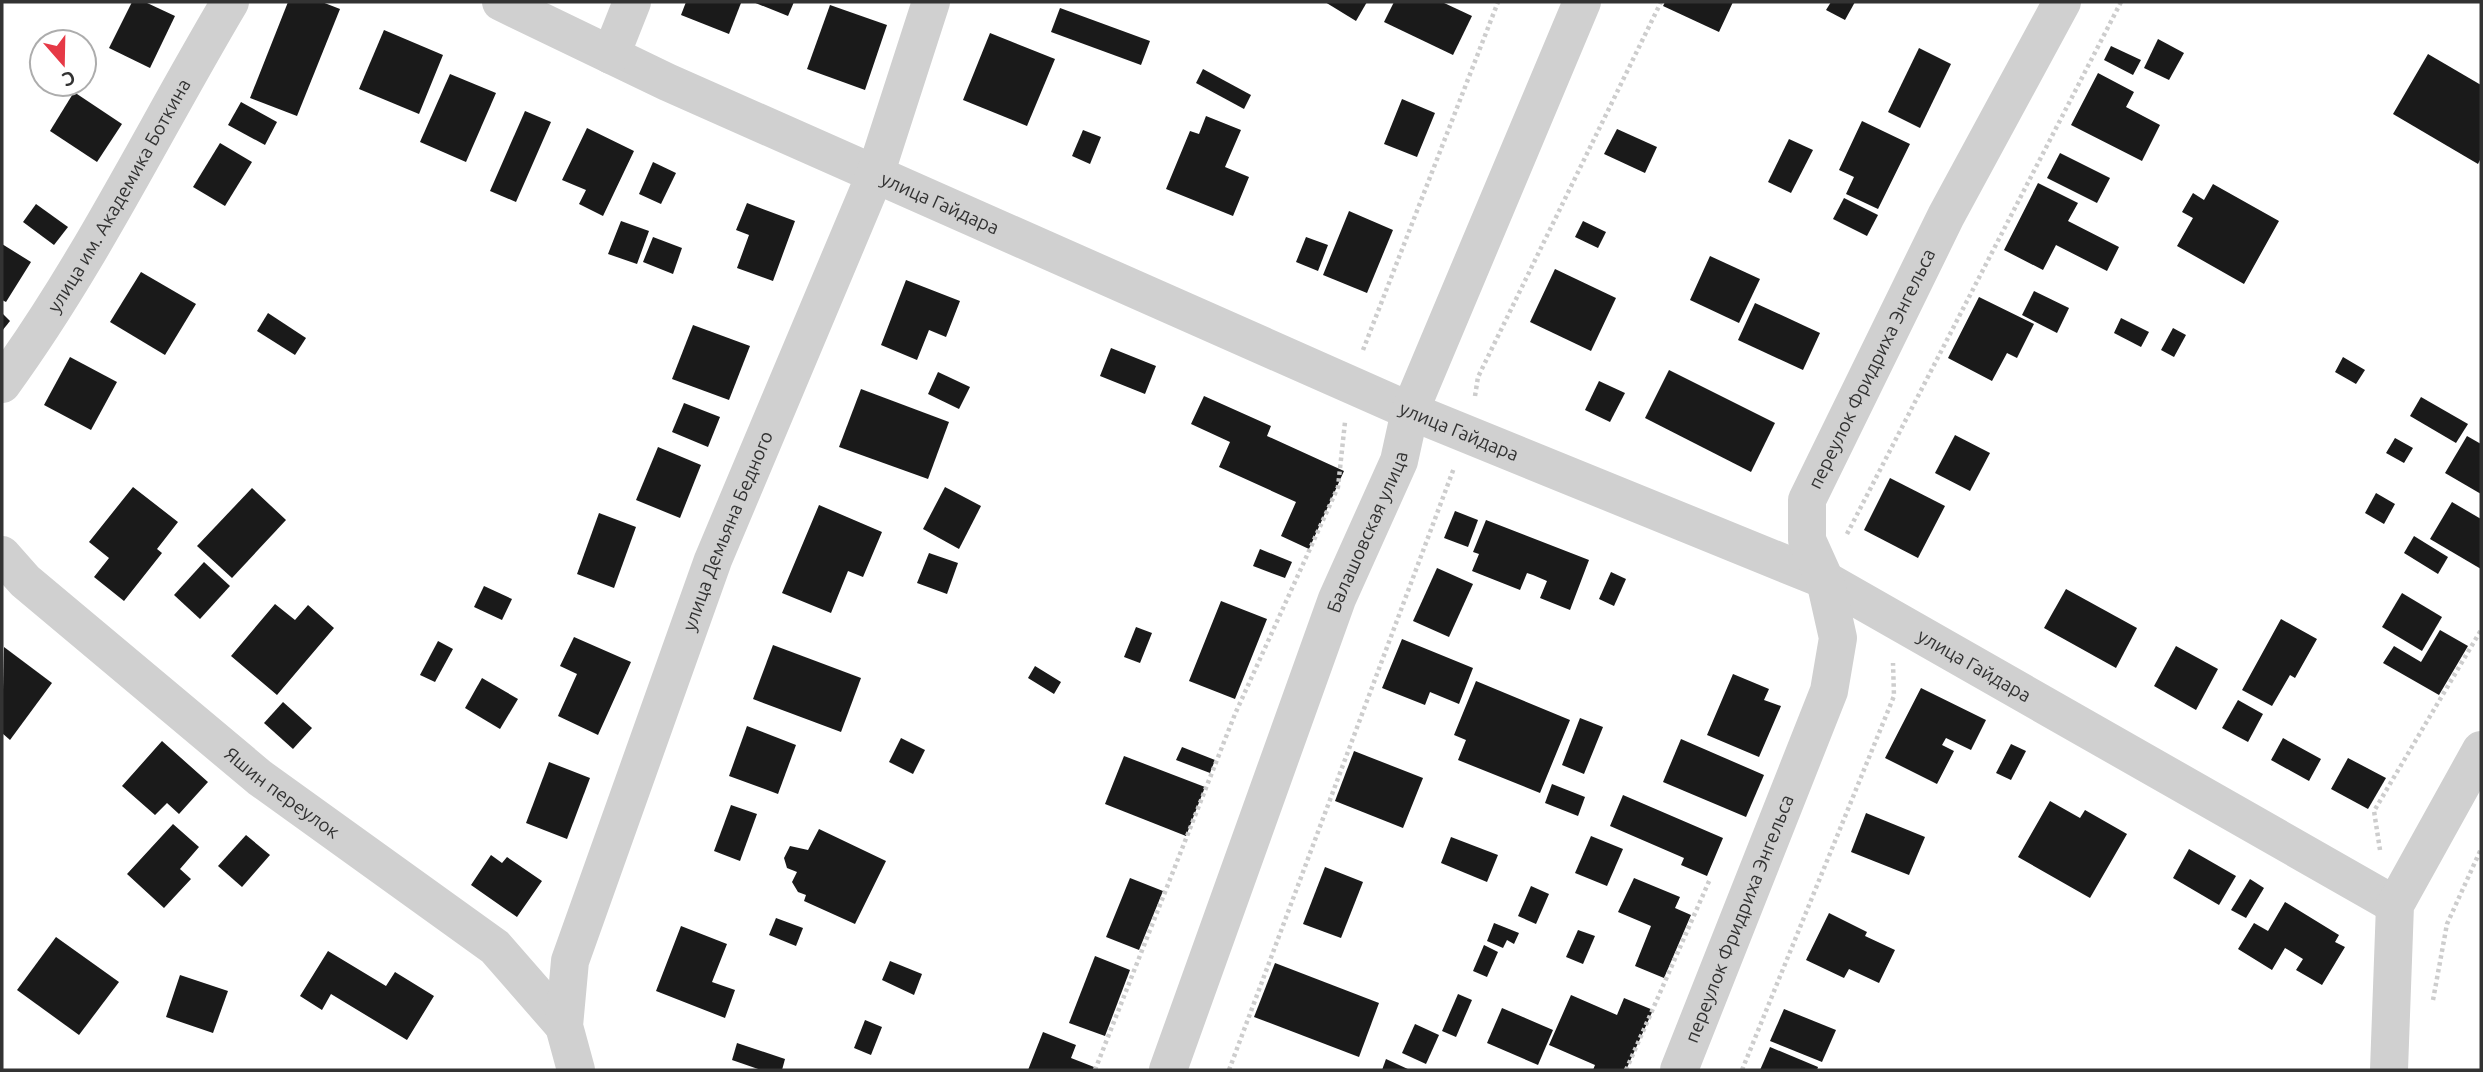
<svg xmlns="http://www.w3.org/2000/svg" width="2483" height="1072" font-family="Ubuntu,sans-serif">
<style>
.building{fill:#1a1a1a}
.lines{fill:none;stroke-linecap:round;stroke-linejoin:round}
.path{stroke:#cdcdcd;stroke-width:4.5;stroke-dasharray:3.5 3.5;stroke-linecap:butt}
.minor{stroke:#d0d0d0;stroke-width:38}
.tertiary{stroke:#d0d0d0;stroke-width:38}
.labels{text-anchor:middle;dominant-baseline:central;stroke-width:7;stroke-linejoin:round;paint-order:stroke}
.street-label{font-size:19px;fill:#333;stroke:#fff}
</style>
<rect width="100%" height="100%" fill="#fff"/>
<g class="building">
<polygon points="132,2 145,2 175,16 150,68 109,48"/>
<polygon points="288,2 322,2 340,9 297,116 250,98"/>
<polygon points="686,2 739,2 741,3 729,34 681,15"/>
<polygon points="753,2 794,2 788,16"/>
<polygon points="1325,2 1367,2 1356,21"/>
<polygon points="1394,2 1442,2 1472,16 1453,55 1384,22"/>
<polygon points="1665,2 1733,2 1719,32 1663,6"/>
<polygon points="1831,2 1855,2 1845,20 1826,10"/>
<polygon points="830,5 887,25 865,90 807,69"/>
<polygon points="1060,8 1150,41 1141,65 1051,32"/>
<polygon points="384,30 443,55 419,114 359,89"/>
<polygon points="990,33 1055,59 1027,126 963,100"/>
<polygon points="2158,39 2184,53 2169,80 2144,68"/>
<polygon points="2111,46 2141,60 2133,75 2104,60"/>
<polygon points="1919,48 1951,64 1920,128 1888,112"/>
<polygon points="2428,54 2481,85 2481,158 2478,164 2393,114"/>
<polygon points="1203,69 1251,95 1244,109 1196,83"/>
<polygon points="2098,73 2134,92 2126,107 2160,125 2142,161 2071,125"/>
<polygon points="450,74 496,93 466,162 420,142"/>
<polygon points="74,92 122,124 97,162 50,131"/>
<polygon points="1402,99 1435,113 1417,157 1384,144"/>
<polygon points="241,102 277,122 265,145 228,125"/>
<polygon points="525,111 551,122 516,202 490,191"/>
<polygon points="1206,116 1241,130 1225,167 1249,177 1233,216 1166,189 1190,131 1199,134"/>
<polygon points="1862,121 1910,144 1878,209 1846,194 1854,177 1839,170"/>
<polygon points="587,128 634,151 603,216 579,204 586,190 562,180"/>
<polygon points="1617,129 1657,147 1645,173 1604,154"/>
<polygon points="1083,130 1101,137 1090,164 1072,156"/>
<polygon points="1789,139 1813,150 1791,193 1768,182"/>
<polygon points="220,143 252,162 225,206 193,187"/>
<polygon points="2060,153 2110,178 2097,203 2047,178"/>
<polygon points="653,162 676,173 661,204 639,194"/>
<polygon points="2038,183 2078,203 2068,221 2119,247 2107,271 2056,245 2043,270 2004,250"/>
<polygon points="2213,184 2279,221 2244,284 2177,246 2193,218 2182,212 2193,193 2204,200"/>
<polygon points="1844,198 1878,215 1867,236 1833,219"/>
<polygon points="747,203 795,221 773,281 737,268 749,235 736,230"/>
<polygon points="36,204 68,227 54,245 23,222"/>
<polygon points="1349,211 1393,230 1367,293 1323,275"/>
<polygon points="621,221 649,231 637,264 608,254"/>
<polygon points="1583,221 1606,232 1598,248 1575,237"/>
<polygon points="653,237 682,248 673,274 643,262"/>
<polygon points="1306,237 1328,245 1318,271 1296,262"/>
<polygon points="2,244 31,262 6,302 2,300"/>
<polygon points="1710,256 1760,279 1739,323 1690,300"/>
<polygon points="1555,269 1616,298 1591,351 1530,322"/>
<polygon points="141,272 196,304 165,355 110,322"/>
<polygon points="906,280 960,301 946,337 929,330 917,360 881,345"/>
<polygon points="2034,291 2069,308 2057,333 2022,315"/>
<polygon points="1979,297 2034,324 2017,358 2007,353 1992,381 1948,358"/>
<polygon points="1755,303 1820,333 1803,370 1738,340"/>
<polygon points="2,313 10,321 2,331"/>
<polygon points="268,313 306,338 295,355 257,331"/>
<polygon points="2121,318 2149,332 2141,347 2114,333"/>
<polygon points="693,325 750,346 729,400 672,379"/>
<polygon points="2173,328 2186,335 2174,357 2161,350"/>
<polygon points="1111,348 1156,366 1145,394 1100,376"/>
<polygon points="70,357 117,382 91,430 44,405"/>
<polygon points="2343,357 2365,370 2356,384 2335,372"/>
<polygon points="1669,370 1775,423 1751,472 1645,418"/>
<polygon points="938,372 970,387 959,409 928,394"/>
<polygon points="1599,381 1625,393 1610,422 1585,410"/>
<polygon points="861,389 949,422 928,479 839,447"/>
<polygon points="1204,396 1271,426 1267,436 1344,471 1309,549 1281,536 1296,502 1219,467 1230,442 1191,424"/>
<polygon points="2421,397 2468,424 2456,443 2410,416"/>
<polygon points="684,403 720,417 708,447 672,432"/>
<polygon points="1955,435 1990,453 1970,491 1935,473"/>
<polygon points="2467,436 2481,444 2481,494 2445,473"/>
<polygon points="2395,438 2413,448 2404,463 2386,453"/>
<polygon points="658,447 701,465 680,518 636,500"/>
<polygon points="1890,478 1945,506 1918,558 1864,530"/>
<polygon points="133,487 178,522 157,549 162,553 124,601 94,577 109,558 89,542"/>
<polygon points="945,487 981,506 959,549 923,529"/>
<polygon points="252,488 286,520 232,578 197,546"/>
<polygon points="2376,493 2395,504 2384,524 2365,513"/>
<polygon points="2452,502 2481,519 2481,569 2430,539"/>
<polygon points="819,505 882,532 863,577 848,571 831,613 782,593"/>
<polygon points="1455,511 1478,520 1468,547 1444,538"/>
<polygon points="599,513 636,527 614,588 577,574"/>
<polygon points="1486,520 1589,560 1570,610 1540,598 1547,581 1533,575 1527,573 1520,590 1472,571 1479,554 1473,552"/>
<polygon points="2414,536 2448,557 2438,574 2404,553"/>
<polygon points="1260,549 1292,562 1285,578 1253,566"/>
<polygon points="929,553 958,563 947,594 917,583"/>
<polygon points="204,562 230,586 200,619 174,595"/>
<polygon points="1437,568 1473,584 1449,637 1413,621"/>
<polygon points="1611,572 1626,579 1614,606 1599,599"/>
<polygon points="484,586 512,599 502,620 474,607"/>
<polygon points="2066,589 2137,628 2116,668 2044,628"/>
<polygon points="2402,593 2442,617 2422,651 2382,627"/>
<polygon points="1221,601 1267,619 1235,699 1189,681"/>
<polygon points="275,604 295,620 308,605 334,628 277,695 231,656"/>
<polygon points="2281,619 2317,639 2295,678 2290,675 2272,706 2242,690"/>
<polygon points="1136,627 1152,633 1140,663 1124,657"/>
<polygon points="2440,630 2468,646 2439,695 2383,663 2394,646 2421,662"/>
<polygon points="574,637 631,662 598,735 558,716 577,674 560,666"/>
<polygon points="1402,639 1473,668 1459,704 1430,692 1425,705 1382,688"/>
<polygon points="438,641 453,649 435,682 420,675"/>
<polygon points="773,645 861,678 841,732 753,699"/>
<polygon points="2176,646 2218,669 2196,710 2154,686"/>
<polygon points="4,647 52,683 10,740 2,733"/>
<polygon points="1035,666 1061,682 1054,694 1028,678"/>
<polygon points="1733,674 1769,689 1764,700 1781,706 1759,757 1707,735"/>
<polygon points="482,678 518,699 500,729 465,708"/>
<polygon points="1476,681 1570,720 1540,793 1458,760 1466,740 1454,735"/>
<polygon points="1921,688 1986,720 1971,750 1946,738 1942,745 1954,751 1937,784 1885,758"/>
<polygon points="2238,700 2263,714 2248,742 2222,728"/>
<polygon points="283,702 312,728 293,749 264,723"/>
<polygon points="1580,718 1603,727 1584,774 1562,765"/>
<polygon points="747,726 796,745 778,794 729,776"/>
<polygon points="901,738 925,750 913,774 889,762"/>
<polygon points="2283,738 2321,759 2309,781 2271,760"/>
<polygon points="1681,739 1764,775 1746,817 1663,782"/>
<polygon points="162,741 208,782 179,814 167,803 155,815 122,786"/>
<polygon points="2011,744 2026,751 2011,780 1996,773"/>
<polygon points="1182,747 1215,760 1210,773 1176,760"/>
<polygon points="1354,751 1423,778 1403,828 1335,801"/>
<polygon points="1124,756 1205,787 1186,836 1105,804"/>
<polygon points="2348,758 2386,778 2368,809 2331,789"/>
<polygon points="549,762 590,778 567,839 526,823"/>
<polygon points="1552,784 1585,797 1578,816 1545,803"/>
<polygon points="1623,795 1723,838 1707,876 1681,865 1684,858 1610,826"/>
<polygon points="2050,801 2080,818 2085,810 2127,834 2090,898 2018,857"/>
<polygon points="731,805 757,814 740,861 714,851"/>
<polygon points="1866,813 1925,837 1909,875 1851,852"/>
<polygon points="173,824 199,847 180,869 191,879 164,908 127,874"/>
<polygon points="819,829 886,861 855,924 804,901 806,895 798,892 792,882 797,872 787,868 784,858 790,846 808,850"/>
<polygon points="246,835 270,855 242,887 218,866"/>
<polygon points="1591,836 1623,849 1607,886 1575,873"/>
<polygon points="1451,837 1498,855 1487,882 1441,863"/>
<polygon points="2189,849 2236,876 2219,905 2173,878"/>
<polygon points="491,855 502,863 507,857 542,881 517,917 471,885"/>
<polygon points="1325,867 1363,882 1341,938 1303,924"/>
<polygon points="1130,878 1163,891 1139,950 1106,937"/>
<polygon points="1634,878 1680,897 1675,908 1691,915 1664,978 1635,966 1651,926 1618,912"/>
<polygon points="2250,879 2264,888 2246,918 2231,910"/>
<polygon points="1531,886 1549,894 1536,924 1518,916"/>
<polygon points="2285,902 2339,935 2335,942 2345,947 2322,985 2296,970 2303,959 2285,948 2272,970 2238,949 2254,923 2268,931"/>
<polygon points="1829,913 1867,932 1865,936 1895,950 1879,983 1849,969 1844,978 1806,960"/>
<polygon points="776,918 803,928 796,946 769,935"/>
<polygon points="1494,923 1519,933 1514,944 1507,940 1503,948 1487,941"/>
<polygon points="681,926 727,944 712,982 735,990 725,1018 656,991"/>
<polygon points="1578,930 1595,936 1583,964 1566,957"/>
<polygon points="56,937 119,982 79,1035 17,990"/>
<polygon points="1484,945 1498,952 1487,977 1473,971"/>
<polygon points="328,951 386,986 395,972 434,996 407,1040 331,994 322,1010 300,996"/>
<polygon points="1095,956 1130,970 1105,1036 1069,1023"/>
<polygon points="890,961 922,974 914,995 882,980"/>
<polygon points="1275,963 1379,1003 1359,1057 1254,1017"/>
<polygon points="180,975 228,991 213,1033 166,1017"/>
<polygon points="1458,994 1472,1000 1456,1037 1442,1031"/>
<polygon points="1571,995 1617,1015 1624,998 1653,1010 1626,1070 1593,1070 1595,1065 1549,1045"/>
<polygon points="1502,1008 1553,1030 1538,1065 1487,1043"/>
<polygon points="1784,1009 1836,1030 1822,1062 1770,1041"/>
<polygon points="865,1020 882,1027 871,1055 854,1048"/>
<polygon points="1415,1024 1439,1035 1426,1064 1402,1053"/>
<polygon points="1043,1032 1076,1045 1071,1058 1094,1067 1093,1070 1028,1070"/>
<polygon points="737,1043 785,1059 782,1070 761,1070 732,1060"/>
<polygon points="1770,1047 1818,1067 1817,1070 1760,1070"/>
<polygon points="1386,1059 1410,1070 1382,1070"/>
</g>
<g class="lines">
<g class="path">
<polyline points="1363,350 1498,2"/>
<polyline points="1475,396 1478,377 1661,2"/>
<polyline points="1847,534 2121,2"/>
<polyline points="2380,850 2374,811 2481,630"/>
<polyline points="2433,1000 2447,924 2481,849"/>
<polyline points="1095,1070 1235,714 1338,487 1345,422"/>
<polyline points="1229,1070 1454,468"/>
<polyline points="1626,1070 1710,879"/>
<polyline points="1742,1070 1894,696 1893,663"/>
</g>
<g class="minor">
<path id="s1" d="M501,2L667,82L1410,411L1825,580L2395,905"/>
<polyline points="611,55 632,2"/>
<path id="s2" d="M2,384C90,263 154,130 230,2"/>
<path id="s3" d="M2,555L25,581L260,778L495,947L564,1026"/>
<path id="s4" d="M576,1070L564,1026L570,961L713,560L875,175L931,2"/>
<path id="s5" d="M1168,1070L1337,599L1399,461L1410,411L1582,2"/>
<path id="s6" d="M1679,1070L1829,691L1838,638L1825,580L1807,540V500L1946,216L2062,2"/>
</g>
<polyline class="tertiary" points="2389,1070 2395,905 2481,750"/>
</g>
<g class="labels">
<g class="street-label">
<text stroke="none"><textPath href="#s2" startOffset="222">улица им. Академика Боткина</textPath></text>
<text stroke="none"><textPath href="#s1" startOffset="483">улица Гайдара</textPath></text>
<text stroke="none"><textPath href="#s6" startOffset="751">переулок Фридриха Энгельса</textPath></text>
<text stroke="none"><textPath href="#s1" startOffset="1050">улица Гайдара</textPath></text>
<text stroke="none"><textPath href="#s4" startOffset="569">улица Демьяна Бедного</textPath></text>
<text stroke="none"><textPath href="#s5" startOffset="574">Балашовская улица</textPath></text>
<text stroke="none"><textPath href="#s1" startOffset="1617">улица Гайдара</textPath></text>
<text stroke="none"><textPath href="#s3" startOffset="368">Яшин переулок</textPath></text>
<text stroke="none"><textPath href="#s6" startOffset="163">переулок Фридриха Энгельса</textPath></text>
</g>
</g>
<rect width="2483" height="1072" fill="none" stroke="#333333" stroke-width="7"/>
<g transform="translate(63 63) rotate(160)"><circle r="33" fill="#ffffff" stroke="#adadad" stroke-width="2"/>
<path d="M0-5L12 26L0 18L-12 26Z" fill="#e63946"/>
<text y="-10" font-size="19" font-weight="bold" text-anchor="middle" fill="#333333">С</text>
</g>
</svg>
